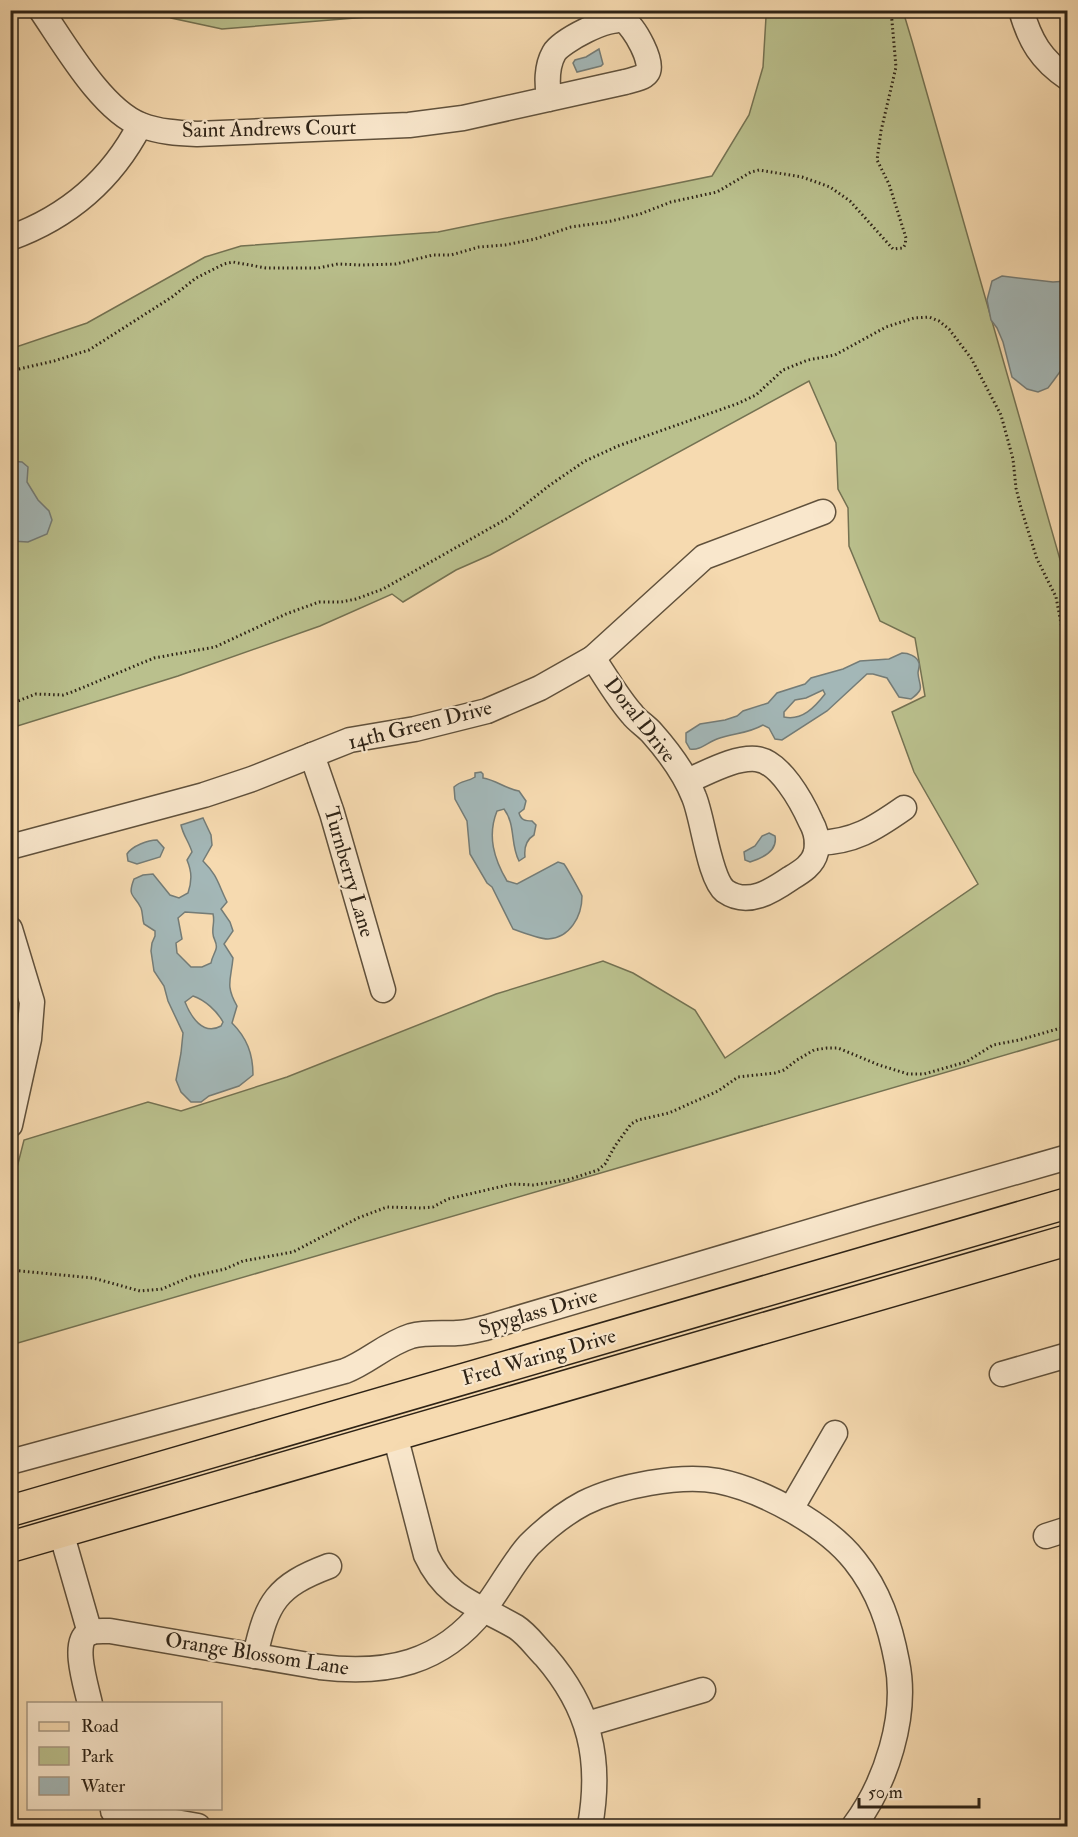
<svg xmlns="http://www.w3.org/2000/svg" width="1078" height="1837" font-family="'IM FELL Double Pica',serif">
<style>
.green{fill:#bac08d;stroke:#747252;stroke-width:1.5}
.water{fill:#a3b7b7;stroke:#747c77;stroke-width:1.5;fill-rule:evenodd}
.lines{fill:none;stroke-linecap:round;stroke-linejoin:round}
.minor-casing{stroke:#60513c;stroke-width:27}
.major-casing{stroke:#2e2316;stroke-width:33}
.path{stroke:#2e2316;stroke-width:3;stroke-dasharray:1.5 3;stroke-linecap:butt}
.minor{stroke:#f9e7cc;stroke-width:24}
.major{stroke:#f6dab0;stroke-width:30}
.labels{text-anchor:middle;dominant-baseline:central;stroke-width:4.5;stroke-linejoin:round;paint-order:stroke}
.street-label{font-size:21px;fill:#2e2316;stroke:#f9e7cc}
</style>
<rect width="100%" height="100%" fill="#f6dab0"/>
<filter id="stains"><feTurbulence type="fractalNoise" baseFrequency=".00333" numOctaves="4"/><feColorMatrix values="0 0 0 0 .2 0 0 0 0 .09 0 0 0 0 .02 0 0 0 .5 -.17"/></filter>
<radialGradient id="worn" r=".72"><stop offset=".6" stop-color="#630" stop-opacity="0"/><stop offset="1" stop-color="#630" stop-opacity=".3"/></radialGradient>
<g class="green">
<polygon points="165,11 410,11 404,14 222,29 171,18"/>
<polygon points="763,11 903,11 912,41 1067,584 1067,1037 11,1345 11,1191 24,1140 148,1102 181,1111 287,1077 496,994 603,961 633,973 695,1010 725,1058 978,884 914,772 892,712 925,696 915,638 880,621 849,546 848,508 838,489 836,443 809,381 490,555 456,570 403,602 392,594 320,626 178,676 11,728 10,349 87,323 205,257 241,246 438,232 712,176 749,115 763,67 766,17"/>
</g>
<g class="water">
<polygon points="599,49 603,64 601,66 577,72 573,63 575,60 586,57"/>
<polygon points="1002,276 1053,282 1067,281 1067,355 1062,369 1054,380 1048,388 1038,392 1027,389 1012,377 1003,342 997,328 991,320 987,300 992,281"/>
<polygon points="11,461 22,462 28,467 27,482 38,500 49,511 52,520 47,534 28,542 11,541"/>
<path d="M902,653C908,653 917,656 919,663C920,666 918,670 918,673C919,687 926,688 911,699L899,697L887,678L873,674H867L827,711L782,740L775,739L769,728L763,725C747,734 734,733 717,739C708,742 700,751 690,749L686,742V733L700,724L725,720L737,716L743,711L768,703L777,693L805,684L811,678L843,669L860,661L889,659ZM823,690L825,694C815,707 802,721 784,717V712L795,700L806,698Z"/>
<path d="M481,772L483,774V778C496,780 506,789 519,791L526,801L524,809L519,813C521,820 525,821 532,821L536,825L534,835C526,840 524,848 525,857L519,861C510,844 516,825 504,809L497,811C487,836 494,859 507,881L517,884L558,862L564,864C567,868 581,893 582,896C582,916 570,938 548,939C540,939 521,932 513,929L492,887L487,883L470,854L467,821L455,799L454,787C461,780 468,782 475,777V773Z"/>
<path d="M203,818L211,835L212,845L203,861C218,876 218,884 227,902L221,909L230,922L233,931L224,944L233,958C231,980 225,985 237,1006L232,1023C247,1038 253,1054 253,1075L239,1086L209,1096L201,1102H191L181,1092L176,1080L181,1053L183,1033L168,1001L164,986L154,971L151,951L152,943L155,936V931L144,924C142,918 143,913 141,908C134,894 127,897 134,879L143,875L153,874L170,895L179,898L188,893C192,881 192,872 187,860L192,852C189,842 183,835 181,825ZM185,912L213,914C215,922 212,926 213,934C213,939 218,943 216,949C215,953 212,957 211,963L202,967H191L177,953L176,943L182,939L178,918ZM193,996C205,1000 217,1011 223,1022L221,1026C203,1036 191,1017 185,1002Z"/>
<path d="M769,833L775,836C778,851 763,858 750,862L745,860L744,852L755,846L762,836Z"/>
<path d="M157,840L164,848L160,857L137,864L128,861L127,854C132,846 148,840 157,840Z"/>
</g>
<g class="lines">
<g class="minor-casing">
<g id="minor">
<path d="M41,10C65,45 102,110 141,125C159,132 178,133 197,134L409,125L463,118L625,82C631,80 642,79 647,73C655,64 634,26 624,21C610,15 561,41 554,53C546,67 547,84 549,99"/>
<path d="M1021,10C1030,41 1041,60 1068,78"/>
<path d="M10,238C68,217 112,179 140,125"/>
<path d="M593,658C606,677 617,697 632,714C637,721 646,726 652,733C668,751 685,774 694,797C703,818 709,878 725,891C748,907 772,891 791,878C801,872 813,865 816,852C818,842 816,831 811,822C802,802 780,761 756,759C734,757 707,773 687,781"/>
<polyline points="312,755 332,813 383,990"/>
<path d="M817,843C854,842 874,829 904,808"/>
<polyline points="10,847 204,795 252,779 350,740 415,729 487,711 540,688 593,658 704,557 823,512"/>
<polyline points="10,929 32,1002 29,1039 10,1125"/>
<polyline points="1002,1374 1068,1355"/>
<path d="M395,1435L426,1555C447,1600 477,1604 516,1627C527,1634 536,1647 545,1656C590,1708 602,1759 590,1826"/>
<path d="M10,1462L345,1371C368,1362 386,1344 411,1336C426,1332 442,1334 457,1333C466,1333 476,1330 485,1328L869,1214L1068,1157"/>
<polyline points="791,1509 835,1433"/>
<polyline points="61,1532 90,1633"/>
<polyline points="1046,1536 1068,1529"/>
<path d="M255,1656C267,1602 276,1586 329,1566"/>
<path d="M90,1704C87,1689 72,1644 87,1634C93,1630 103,1631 110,1631L320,1667C386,1675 441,1664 484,1609C500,1589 512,1564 529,1545C544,1530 565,1513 584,1503C618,1486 680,1474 718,1481C763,1490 827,1525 855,1561C879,1591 890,1625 897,1662C908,1716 886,1783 854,1826"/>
<polyline points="587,1724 703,1690"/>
<polyline points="113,1808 113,1811 198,1826"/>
</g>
</g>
<g class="major-casing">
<g id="major">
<polyline points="10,1511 1068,1203"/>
<polyline points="10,1547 1068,1240"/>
</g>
</g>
<g class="path">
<polyline points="10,371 54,361 89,350 172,297 196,278 224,264 233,262 266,268 318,268 338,264 361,265 396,264 433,255 451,255 479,247 505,245 535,239 571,227 607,222 640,214 671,202 717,192 751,172 759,170 802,177 830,187 850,201 893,249 903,248 905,245 906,238 889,184 877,160 881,131 896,67 891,10"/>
<polyline points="10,704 36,694 63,695 72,692 154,658 215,647 286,614 319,602 341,602 356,599 383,589 508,518 550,485 585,461 618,446 739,403 756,395 783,370 808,360 835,355 886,327 914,318 929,317 939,321 949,329 971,358 1001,415 1013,459 1016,488 1021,508 1037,559 1056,597 1068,660"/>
<polyline points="10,1270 93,1278 140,1291 162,1289 190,1277 225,1269 243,1261 293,1252 358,1218 387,1207 422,1208 433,1207 448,1199 512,1184 533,1185 567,1180 598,1170 605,1164 615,1146 631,1124 638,1120 669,1113 718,1091 738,1077 775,1073 784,1070 797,1060 814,1050 827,1048 838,1048 879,1065 908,1074 924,1074 966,1062 993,1045 1019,1040 1068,1026"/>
</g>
<use href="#minor" class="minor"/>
<use href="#major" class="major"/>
</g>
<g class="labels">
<g class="street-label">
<text transform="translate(269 129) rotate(-1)">Saint Andrews Court</text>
<text transform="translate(640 720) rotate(52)">Doral Drive</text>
<text transform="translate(420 725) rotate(-14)">14th Green Drive</text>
<text transform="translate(349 872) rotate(74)">Turnberry Lane</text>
<text transform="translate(538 1312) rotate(-16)">Spyglass Drive</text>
<text transform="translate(539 1357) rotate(-16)">Fred Waring Drive</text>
<text transform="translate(257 1654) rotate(9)">Orange Blossom Lane</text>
</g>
</g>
<rect width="1078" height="1837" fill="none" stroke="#f6dab0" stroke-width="36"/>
<rect x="12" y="12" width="1054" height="1813" fill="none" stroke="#2e2316" stroke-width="3"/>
<rect x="18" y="18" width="1042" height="1801" fill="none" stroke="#2e2316" stroke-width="1.5"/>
<rect x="27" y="1702" width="195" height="108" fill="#f9e7cc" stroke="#a89983" stroke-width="1.5"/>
<rect x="39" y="1722" width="30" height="9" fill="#f6dab0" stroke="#a89983" stroke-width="1.5"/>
<text x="81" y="1732" font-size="18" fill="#2e2316">Road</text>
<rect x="39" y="1747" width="30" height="18" fill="#bac08d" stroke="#a89983" stroke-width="1.5"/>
<text x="81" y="1762" font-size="18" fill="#2e2316">Park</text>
<rect x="39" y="1777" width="30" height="18" fill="#a3b7b7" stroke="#a89983" stroke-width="1.5"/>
<text x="81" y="1792" font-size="18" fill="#2e2316">Water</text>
<path d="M859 1798v9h120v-9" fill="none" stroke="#2e2316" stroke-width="3"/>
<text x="868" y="1798" font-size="18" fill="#2e2316" stroke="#f9e7cc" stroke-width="4.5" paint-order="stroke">50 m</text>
<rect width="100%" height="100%" filter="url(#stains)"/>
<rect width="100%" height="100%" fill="url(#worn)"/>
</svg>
